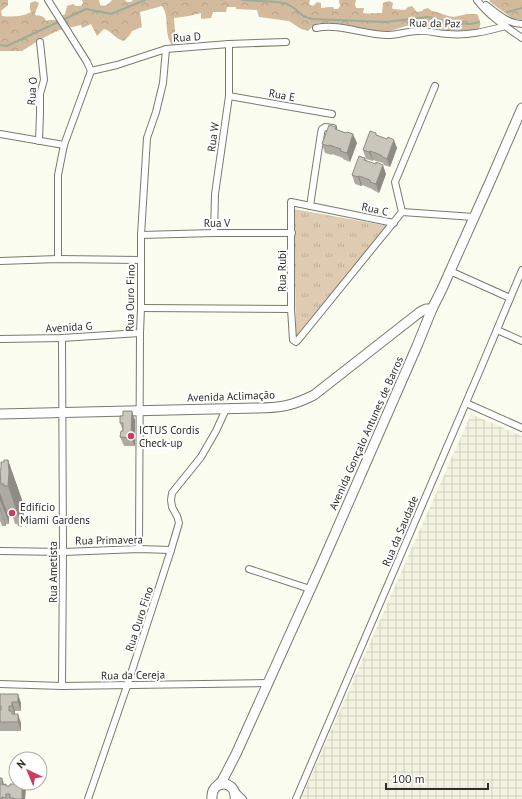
<svg xmlns="http://www.w3.org/2000/svg" width="522" height="799" font-family="'PT Sans',sans-serif">
<style>
.industrial{fill:url(#industrial-grid)}
.forest{fill:url(#forest-crowns)}
.park{fill:url(#park-tufts)}
.lines{fill:none;stroke-linecap:round;stroke-linejoin:round}
.stream{stroke:#97ae9a;stroke-width:2}
.street-casing{stroke:#797a6f;stroke-width:8}
.secondary-casing{stroke:#797a6f;stroke-width:11}
.street{stroke:#fff;stroke-width:6}
.secondary{stroke:#fff;stroke-width:9}
.wall{fill:#adaaa1}
.shaded-wall{fill:#8d8b83}
.building{fill:#c9c6bb;stroke:#8d8b83}
.poi-dot{fill:#cc3d63;stroke:#fff;stroke-width:1.5}
.labels{text-anchor:middle;dominant-baseline:central;stroke-width:4;stroke-linejoin:round;paint-order:stroke}
.street-label{font-size:11px;fill:#2d2e29;stroke:#fff}
.poi-label{font-size:11px;fill:#2d2e29;stroke:#fff;text-anchor:start}
</style>
<defs>
<pattern id="industrial-grid" width="8" height="8" patternUnits="userSpaceOnUse"><rect width="8" height="8" fill="#f1f2df"/><path d="M0 4h8M4 0v8" fill="none" stroke="#cfd0bf"/></pattern>
<pattern id="forest-crowns" width="20" height="18" patternUnits="userSpaceOnUse"><rect width="20" height="18" fill="#d4ba9c"/><path d="M2 6a3 3 0 1 1 6 0M12 15a3 3 0 1 1 6 0" fill="none" stroke="#b6a086"/></pattern>
<pattern id="park-tufts" width="24" height="20" patternUnits="userSpaceOnUse"><rect width="24" height="20" fill="#dfcab2"/><path d="M3 7l-1-3M5 7V3M7 7l1-3M15 17l-1-3M17 17v-4M19 17l1-3" fill="none" stroke="#c0ae99"/></pattern>
</defs>
<rect width="100%" height="100%" fill="#fcfdf1"/>
<polygon class="industrial" points="471,414 522,436 522,799 301,799"/>
<g class="forest">
<path d="M0,0H8V5L1,11L2,16C12,17 22,17 31,12L30,9V3L35,1L39,3C38,7 35,11 35,15C40,16 44,15 46,21L49,20H55L65,14L67,6L73,4L76,6H81L83,3L82,0H99L100,5C106,7 108,4 112,0H125L127,2H131L133,0H310L309,4L313,6L317,2L321,3V8L329,7H333L334,9H338L340,6L339,0H356L355,5L356,8H364L363,13C369,14 376,13 382,13L383,3L389,1L393,3L392,8L393,9L405,10L408,7L412,6L417,12L422,11L424,9L428,8L432,11L437,12L448,16L454,17L467,14H477C480,20 483,26 476,31L446,30L426,26H406L390,31H374L341,24L319,23L314,25L308,31L301,29L289,21L259,17L257,10L236,9V7H227L226,12H213L211,18L201,19V13L189,16L174,18L176,44L172,46C171,43 168,39 168,36C165,25 169,16 162,6L140,12L142,27L132,31L129,36L124,41C116,40 112,31 104,29L97,36L91,24L82,28L81,25L59,30L41,39L22,51H0Z"/>
<polygon points="489,0 522,0 522,20 513,19 490,2"/>
</g>
<polygon class="park" points="294,209 388,226 296,339"/>
<g class="lines">
<g class="stream">
<polyline points="242,0 278,2 287,4 294,8 303,16 312,19 385,22 428,17 454,23 470,24 479,22"/>
<polyline points="507,12 522,8"/>
<polyline points="0,45 7,46 86,9 111,14 145,0"/>
</g>
<g class="street-casing">
<g id="street">
<polyline points="48,0 87,62 91,71 64,145 58,175 58,259"/>
<path d="M477,0C489,16 506,27 522,38"/>
<path d="M486,5C496,13 508,24 522,24"/>
<path d="M316,28C341,23 363,35 388,35C398,35 408,31 418,31C428,30 438,34 448,34C468,36 487,31 506,26"/>
<polyline points="91,71 117,65 166,49 229,44 286,42"/>
<polyline points="229,96 332,114"/>
<polyline points="0,134 64,145"/>
<polyline points="39,141 40,114 40,94 44,80 40,42"/>
<polyline points="310,206 321,133 322,129 325,127 333,128"/>
<polyline points="402,212 395,182 435,86"/>
<polyline points="394,223 291,202 291,309 293,340 296,342 298,340 402,212 474,217"/>
<polyline points="214,233 215,194 229,96 229,44"/>
<polyline points="141,235 214,233 292,233"/>
<polyline points="0,261 58,259 141,260"/>
<polyline points="450,271 510,298"/>
<polyline points="141,308 291,309"/>
<polyline points="497,330 522,341"/>
<polyline points="62,338 63,552 62,686"/>
<polyline points="0,339 62,338 140,333"/>
<polyline points="466,403 522,428"/>
<polyline points="139,549 140,333 141,308 141,235 147,138 156,112 163,83 166,49"/>
<polyline points="0,551 63,552 139,549 171,550"/>
<polyline points="249,569 310,589"/>
<polyline points="0,684 62,686 267,683"/>
<polyline points="234,790 243,799"/>
<polyline points="88,799 127,686 171,550 179,523 177,516 172,507 171,500 172,493 201,457 216,431 226,409"/>
<polyline points="296,799 480,370 522,270"/>
</g>
</g>
<g class="secondary-casing">
<g id="secondary">
<path d="M0,414L256,408C280,408 292,406 314,395L420,312L426,309H432"/>
<polyline points="218,785 222,781 236,754 323,561 417,346 432,309 442,289 489,184 522,108"/>
<path d="M212,799C210,779 237,779 235,799"/>
</g>
</g>
<use href="#street" class="street"/>
<use href="#secondary" class="secondary"/>
</g>
<g class="wall">
<polygon points="336,127 336,129 346,133 357,143 350,162 343,159 343,158 332,154 332,155 325,153 322,144"/>
<polygon points="377,135 397,148 390,167 384,165 383,163 373,160 373,161 366,159 363,150"/>
<polygon points="365,158 366,160 386,174 379,193 373,190 372,189 362,185 361,186 355,184 352,175"/>
<polygon points="135,420 135,446 124,446 120,437 123,431 120,423"/>
<polygon points="8,460 22,500 24,512 22,527 18,526 17,524 15,524 13,517 9,517 9,524 6,524 6,526 2,526 0,521 0,469 1,469 4,462"/>
<polygon points="0,694 21,703 21,711 15,711 15,714 21,723 21,731 0,731"/>
<polygon points="16,783 24,783 26,787 25,799 0,799 4,785 6,784 7,786 10,786"/>
</g>
<g class="shaded-wall">
<polygon points="353,134 357,143 350,162 347,153"/>
<polygon points="394,140 397,148 390,167 387,159"/>
<polygon points="370,151 373,160 373,161 369,152"/>
<polygon points="383,165 386,174 379,193 376,184"/>
<polygon points="359,176 362,185 361,186 358,177"/>
<polygon points="132,411 135,420 135,446 131,438"/>
<polygon points="8,460 22,500 24,512 22,527 8,486"/>
<polygon points="0,493 9,517 9,524 0,500"/>
<polygon points="0,507 6,524 6,526 0,509"/>
<polygon points="18,694 21,703 21,711 18,702"/>
<polygon points="12,702 15,711 15,715 12,706"/>
<polygon points="18,714 21,723 21,731 18,722"/>
<polygon points="2,778 5,787 2,785"/>
<polygon points="22,783 24,783 26,787 25,799 22,799"/>
</g>
<g class="building">
<polygon points="329,125 336,127 335,129 346,133 347,132 353,134 347,153 340,151 341,149 329,145 329,146 322,144"/>
<polygon points="370,131 376,133 376,135 387,139 388,137 394,140 387,159 381,156 381,155 370,151 369,152 363,150"/>
<polygon points="359,156 365,158 364,160 376,164 376,162 383,165 376,184 370,182 370,180 359,176 358,177 352,175"/>
<polygon points="123,411 132,411 131,438 120,437 121,431 123,431 123,423 120,423 120,416 123,416"/>
<polygon points="4,460 8,460 9,472 8,486 4,486 4,484 1,484 0,469 1,469 1,462 4,462"/>
<polygon points="0,694 18,694 18,702 12,702 12,706 9,706 9,711 12,711 12,714 18,714 18,722 0,722 0,710 1,710 1,706 0,706"/>
<polygon points="0,778 2,778 2,785 6,784 6,786 10,786 10,784 14,784 14,778 16,778 16,783 22,783 22,799 14,799 14,798 10,798 10,794 6,794 6,798 2,797 2,799 0,799"/>
</g>
<g class="poi-dot">
<circle cx="131" cy="436" r="4"/>
<circle cx="12" cy="513" r="4"/>
</g>
<g class="labels">
<g class="street-label">
<text transform="translate(435 23) rotate(1)">Rua da Paz</text>
<text transform="translate(187 37) rotate(-4)">Rua D</text>
<text transform="translate(32 91) rotate(-86)">Rua O</text>
<text transform="translate(282 95) rotate(10)">Rua E</text>
<text transform="translate(213 137) rotate(-82)">Rua W</text>
<text transform="translate(375 209) rotate(12)">Rua C</text>
<text x="217" y="223">Rua V</text>
<text transform="translate(282 271) rotate(-90)">Rua Rubi</text>
<text transform="translate(130 298) rotate(-89)">Rua Ouro Fino</text>
<text transform="translate(69 327) rotate(-3)">Avenida G</text>
<text transform="translate(231 396) rotate(-2)">Avenida Aclimação</text>
<text transform="translate(366 433) rotate(-66)">Avenida Gonçalo Antunes de Barros</text>
<text transform="translate(400 531) rotate(-67)">Rua da Saudade</text>
<text transform="translate(109 540) rotate(-1)">Rua Primavera</text>
<text transform="translate(53 572) rotate(-90)">Rua Ametista</text>
<text transform="translate(139 619) rotate(-72)">Rua Ouro Fino</text>
<text transform="translate(133 675) rotate(-1)">Rua da Cereja</text>
</g>
<g class="poi-label">
<text x="139" y="430">ICTUS Cordis<tspan x="139" dy="13">Check-up</tspan></text>
<text x="20" y="507">Edifício<tspan x="20" dy="13">Miami Gardens</tspan></text>
</g>
</g>
<g transform="translate(28 771) rotate(316)"><circle r="19" fill="#ffffff" stroke="#ababa9"/>
<path d="M0-3L7 15L0 10L-7 15Z" fill="#cc3d63"/>
<text y="-6" font-size="11" font-weight="bold" text-anchor="middle" fill="#2d2e29">N</text>
</g>
<path d="M386 783v6h102v-6" fill="none" stroke="#2d2e29" stroke-width="2"/>
<text x="392" y="783" font-size="12" fill="#2d2e29" stroke="#ffffff" stroke-width="3" paint-order="stroke">100 m</text>
</svg>
